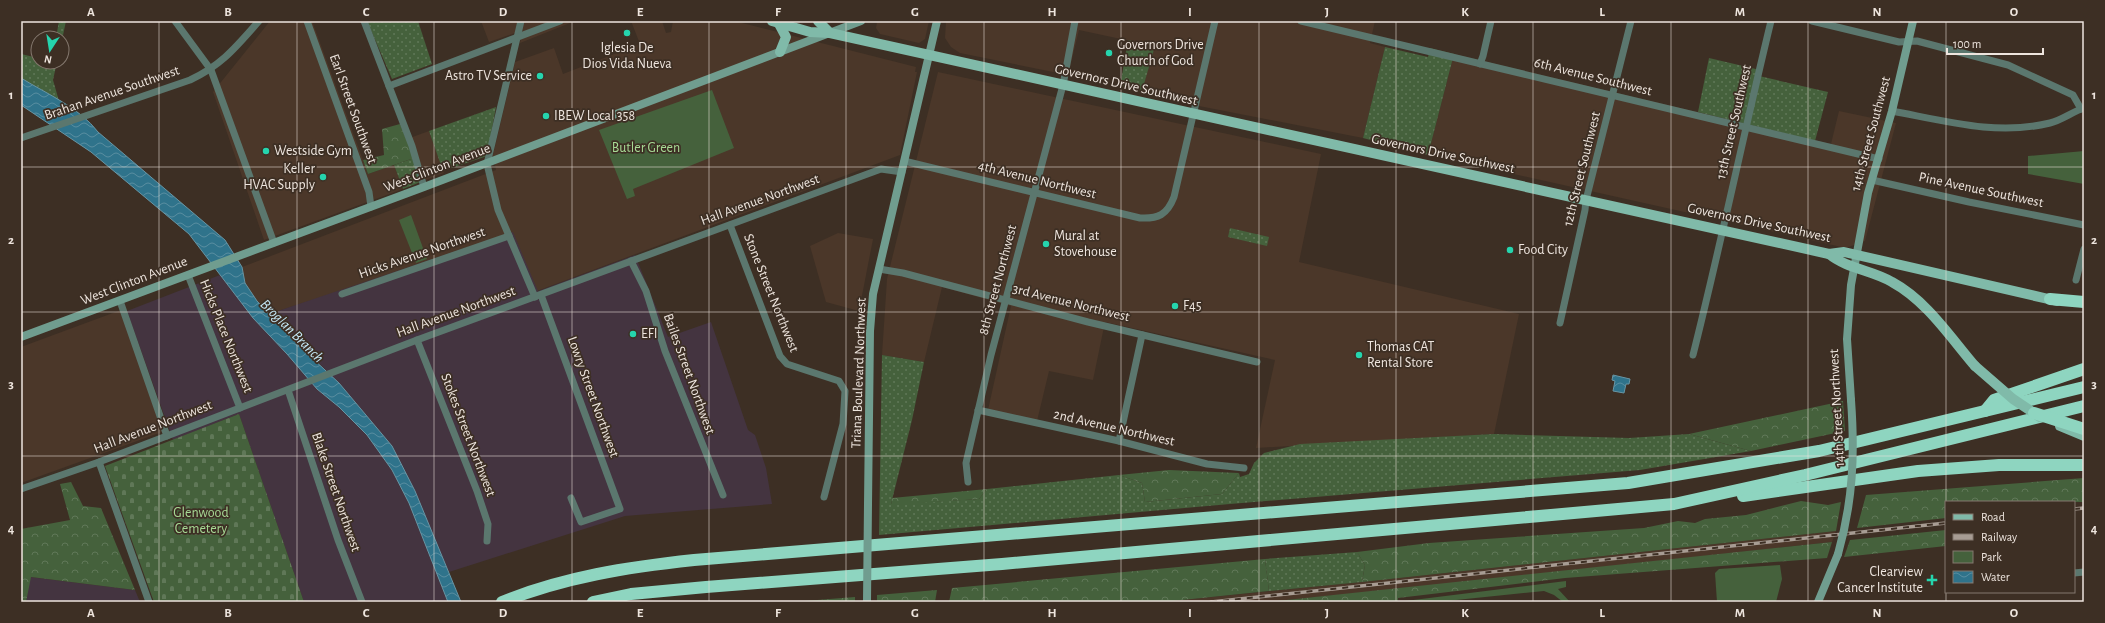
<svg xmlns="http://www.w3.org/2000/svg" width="2105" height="623" font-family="'Alegreya Sans',sans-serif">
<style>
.built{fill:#4b3729}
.industrial{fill:#443440}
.grass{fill:url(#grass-dots)}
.forest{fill:url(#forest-crowns)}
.cemetery{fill:url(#cemetery-stones)}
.green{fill:#45613c}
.water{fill:url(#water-waves);stroke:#6895a4}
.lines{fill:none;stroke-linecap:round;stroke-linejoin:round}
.street{stroke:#5b776e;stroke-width:7}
.secondary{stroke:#709d8f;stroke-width:8}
.primary{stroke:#80baa9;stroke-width:10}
.highway{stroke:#8ed5c0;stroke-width:12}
.rail-casing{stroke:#a79c93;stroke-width:3.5}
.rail{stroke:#3d2f24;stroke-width:2;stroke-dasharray:6;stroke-linecap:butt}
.secondary-bridge{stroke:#709d8f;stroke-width:8}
.primary-bridge{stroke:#80baa9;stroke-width:10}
.highway-bridge{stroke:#8ed5c0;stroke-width:12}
.grid{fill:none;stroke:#eee5de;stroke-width:1;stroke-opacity:0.55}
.poi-dot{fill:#25d5ae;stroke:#3d2f24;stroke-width:1.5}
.labels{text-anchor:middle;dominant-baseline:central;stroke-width:3.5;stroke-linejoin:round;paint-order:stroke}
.poi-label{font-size:14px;fill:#eee5de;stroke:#3d2f24;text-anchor:start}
.street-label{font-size:14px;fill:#eee5de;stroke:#3d2f24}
.park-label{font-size:14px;fill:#a7da95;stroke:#3d2f24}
.water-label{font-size:15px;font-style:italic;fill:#c5e9f8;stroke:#3d2f24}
.neatline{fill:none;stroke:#eee5de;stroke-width:1.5}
.grid-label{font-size:13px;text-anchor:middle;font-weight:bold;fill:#eee5de}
</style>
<defs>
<pattern id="grass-dots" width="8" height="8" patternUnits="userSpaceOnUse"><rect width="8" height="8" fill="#45613c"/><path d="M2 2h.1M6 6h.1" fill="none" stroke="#607858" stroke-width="1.8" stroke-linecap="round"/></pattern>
<pattern id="forest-crowns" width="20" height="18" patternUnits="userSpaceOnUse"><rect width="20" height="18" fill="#45613c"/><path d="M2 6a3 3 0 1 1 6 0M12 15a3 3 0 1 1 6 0" fill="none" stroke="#607858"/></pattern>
<pattern id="cemetery-stones" width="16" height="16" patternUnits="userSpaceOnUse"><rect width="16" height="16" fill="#45613c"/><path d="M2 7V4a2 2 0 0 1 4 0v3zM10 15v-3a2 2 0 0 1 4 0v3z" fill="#607858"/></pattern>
<pattern id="water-waves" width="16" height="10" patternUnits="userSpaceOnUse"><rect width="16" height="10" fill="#2f738b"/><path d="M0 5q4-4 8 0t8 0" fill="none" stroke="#588da0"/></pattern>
</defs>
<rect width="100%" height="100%" fill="#3d2f24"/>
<g class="built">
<polygon points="270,21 312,21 368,174 394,165 403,189 264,240 213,92"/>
<polygon points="481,21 575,21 520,43 522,35 515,33 489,42"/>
<polygon points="631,21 662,21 666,33 671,32 673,21 734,21 916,67 915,72 917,72 900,155 537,291 362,284 269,314 257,301 245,283 242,267 496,170 493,155 515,62 554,48 563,74 640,44"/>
<polygon points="880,21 929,21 925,39 919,43 880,34 876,28 877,22"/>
<polygon points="946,21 1375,21 1370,43 1385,47 1363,138 1199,106 1142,91 1154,46 1079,30 1068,75 960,53 951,47 945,38"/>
<polygon points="1454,54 1831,144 1839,111 1896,123 1865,241 1846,248 1428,155"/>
<polygon points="938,72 1321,154 1299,262 1519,314 1494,434 1256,448 1275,360 1105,322 1093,380 1049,371 1037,421 988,410 1011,306 942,287 924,362 882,355 887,279"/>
<polygon points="429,131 444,173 423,181 407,139"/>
<polygon points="838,233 873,239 859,311 826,302 810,246"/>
<polygon points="121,310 162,432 21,483 21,347"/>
<polygon points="1836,531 1832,542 1426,586 1268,602 1163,602 1362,582"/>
</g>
<g class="industrial">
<polygon points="513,232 538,291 635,255 668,337 711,322 748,430 755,435 766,468 772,504 625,516 449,572 392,446 339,383 269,314"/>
<polygon points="220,275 253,318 287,354 317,389 339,407 367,435 392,470 409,503 448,602 304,602 239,414 173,440 127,311"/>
<polygon points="30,577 135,590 140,602 26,602"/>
</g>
<g class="grass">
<polygon points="59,21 66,21 62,40 62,38 56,38"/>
<polygon points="367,21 418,21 432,64 392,79"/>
<polygon points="1128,40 1155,46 1142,91 1120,87"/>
<polygon points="1385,47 1428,57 1430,48 1454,54 1428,155 1363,138"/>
<polygon points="21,54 38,58 38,62 57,62 53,80 59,101 21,78"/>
<polygon points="1709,58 1760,70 1759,76 1828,92 1815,141 1698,112"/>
<polygon points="496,107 487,156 443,171 429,131"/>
<polygon points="414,158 423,181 403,189 394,165"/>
<polygon points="1230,228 1269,237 1267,246 1228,237"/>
<polygon points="882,355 924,362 912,420 891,504 979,499 987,489 1119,475 1142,483 1145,502 1222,494 1239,473 1240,477 1249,474 1254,463 1264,453 1300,444 1494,434 1629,438 1689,434 1751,451 1640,470 1230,504 879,535"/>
<polygon points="1357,552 1365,565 1362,582 1269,591 1265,559"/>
</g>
<g class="forest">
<polygon points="400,124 414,158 368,174 363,160 384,155 382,129"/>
<polygon points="1843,401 1845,431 1751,451 1689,434"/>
<polygon points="1169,470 1239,473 1222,494 1145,502 1142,483 1119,475"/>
<polygon points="2084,478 2084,502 1946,502 1946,518 1857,528 1866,495"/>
<polygon points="71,482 83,506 101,508 135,590 31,577 26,602 21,602 21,529 70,520 60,484"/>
<polygon points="987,489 979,499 891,505 892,498"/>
<polygon points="1801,501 1828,505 1841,502 1836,531 1362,582 1365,565 1357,552 1429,543 1644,528 1678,521 1695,523 1705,519 1746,515"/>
<polygon points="1946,530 1946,546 1844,557 1850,540"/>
<polygon points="1832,542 1827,558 1565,578 1398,598 1398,602 1268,602"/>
<polygon points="1265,559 1269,591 1163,602 949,602 952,588"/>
<polygon points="937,590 935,602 877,602 877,595"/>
<polygon points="855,597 855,602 792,602"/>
</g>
<polygon class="cemetery" points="239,414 304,602 154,602 105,466"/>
<g class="green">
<polygon points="712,90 734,148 633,189 635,196 627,199 599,130"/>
<polygon points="2084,151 2084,184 2028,174 2028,156"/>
<polygon points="411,215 427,259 416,263 399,220"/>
<polygon points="1780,565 1782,579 1776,602 1717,602 1715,573 1719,569"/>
<polygon points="1566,581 1566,587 1558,589 1570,602 1563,602 1554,595 1544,591 1437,602 1405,601"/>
</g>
<g class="water">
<path d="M21,78C47,94 80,108 98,132L225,240L242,267L245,283L257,301L296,343L339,383L392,446L415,491L461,602H448L409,503L392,470L367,435L339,407L317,389L287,354L253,318L189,234L91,152L21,105Z"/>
<polygon points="1613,375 1630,379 1629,384 1626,384 1624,393 1613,391 1615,381 1612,380"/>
</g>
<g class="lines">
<g class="street">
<polyline points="175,21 211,70 274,243"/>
<polyline points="307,21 369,192 371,207"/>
<polyline points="364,21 412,146 424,187"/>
<polyline points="521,21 487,164 498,210 535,297"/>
<polyline points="1301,21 1879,159"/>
<polyline points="1812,21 1899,42 1917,41 2008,65 2073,95 2081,109"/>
<polyline points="1480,64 1483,56 1491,21"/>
<polyline points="389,86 560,21"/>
<path d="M1892,111C1945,121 1997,136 2050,123C2062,120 2072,112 2084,108"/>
<path d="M21,138L190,80C222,65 236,47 259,21"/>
<path d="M904,161L1140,218C1158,219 1167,215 1174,197L1215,21"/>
<polyline points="1872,180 1969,202 2084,225"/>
<polyline points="730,225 780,356 787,364 839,381 845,391 843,424 824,497"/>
<polyline points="631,261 646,291 665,351 723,495"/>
<polyline points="879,269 903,273 1088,322 1257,362"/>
<polyline points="188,275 240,408"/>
<polyline points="2076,280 2084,249"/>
<polyline points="342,294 509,236"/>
<polyline points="541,295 620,509 581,522 571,498"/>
<polyline points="120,301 167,436"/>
<polyline points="1560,323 1585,210 1586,200 1631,21"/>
<polyline points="417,340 477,491 488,524 487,541"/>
<path d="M1693,355C1721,244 1744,132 1771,21"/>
<polyline points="288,390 338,540 362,602"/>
<polyline points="978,410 1119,441 1207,464 1244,468"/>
<polyline points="1119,441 1142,335"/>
<polyline points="99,462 149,602"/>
<polyline points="968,482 966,463 991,355 1063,85 1075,21"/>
<polyline points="21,489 99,462 417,340 881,169 902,172"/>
<polyline points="2074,573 2084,572"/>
</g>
<g class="secondary">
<polyline points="21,337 424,187 861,21"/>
<polyline points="1851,400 1847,339 1851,285 1868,193 1892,111 1913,21"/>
<polyline points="868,504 870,331 873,294 937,21"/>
<polyline points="1818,602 1838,554"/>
</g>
<g class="primary">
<polyline points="772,21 810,32 830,33 1829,254 1844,252 2057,301"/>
<polyline points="818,21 830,33"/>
<polyline points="778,22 786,37 780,52"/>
<path d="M1829,254C1847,269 1872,270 1892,282C1927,301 1950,337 1975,366"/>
</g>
<g class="highway">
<polyline points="2050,299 2084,302"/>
<polyline points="1985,411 1994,400 2084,369"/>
<polyline points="1743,496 1918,471 1999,465 2084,465"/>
<path d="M502,602C564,577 628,567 694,560L1628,483L1819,451L2084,387"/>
<polyline points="593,602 631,594 706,587 1002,564 1674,504 1805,475 2084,406"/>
</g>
<g class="rail-casing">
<g id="rail">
<polyline points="2074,509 2084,508"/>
<polyline points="1211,602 1946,523"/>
</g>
</g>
<use href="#rail" class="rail"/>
<g class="secondary-bridge">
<path d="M1838,554C1853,501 1855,455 1851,400"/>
<polyline points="867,602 868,504"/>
</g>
<g class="primary-bridge">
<polyline points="1975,366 2013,399 2040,417"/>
<polyline points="2060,426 2084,436"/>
</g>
<polyline class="highway-bridge" points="2034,413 2084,429"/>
</g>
<path class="grid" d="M159,21V602M297,21V602M434,21V602M572,21V602M709,21V602M846,21V602M984,21V602M1121,21V602M1259,21V602M1396,21V602M1533,21V602M1671,21V602M1808,21V602M1946,21V602M21,167H2084M21,312H2084M21,456H2084"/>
<g class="poi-dot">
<circle cx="627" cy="33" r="4"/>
<circle cx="1109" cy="53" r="4"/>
<circle cx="540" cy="76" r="4"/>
<circle cx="546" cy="116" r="4"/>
<circle cx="266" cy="151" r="4"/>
<circle cx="323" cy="177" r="4"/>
<circle cx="1046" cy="244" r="4"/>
<circle cx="1510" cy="250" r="4"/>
<circle cx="1175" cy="306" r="4"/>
<circle cx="633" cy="334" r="4"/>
<circle cx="1359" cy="355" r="4"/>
<path d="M1930 574h4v4h4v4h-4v4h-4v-4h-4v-4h4z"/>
</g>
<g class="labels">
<g class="poi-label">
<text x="1117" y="45">Governors Drive<tspan x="1117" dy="16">Church of God</tspan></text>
<text x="627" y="48" text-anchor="middle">Iglesia De<tspan x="627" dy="16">Dios Vida Nueva</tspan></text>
<text x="532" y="76" text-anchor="end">Astro TV Service</text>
<text x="554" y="116">IBEW Local 358</text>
<text x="274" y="151">Westside Gym</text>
<text x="315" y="169" text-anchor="end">Keller<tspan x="315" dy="16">HVAC Supply</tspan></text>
<text x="1054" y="236">Mural at<tspan x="1054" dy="16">Stovehouse</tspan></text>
<text x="1518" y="250">Food City</text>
<text x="1183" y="306">F45</text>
<text x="641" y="334">EFI</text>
<text x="1367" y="347">Thomas CAT<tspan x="1367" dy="16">Rental Store</tspan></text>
<text x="1923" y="572" text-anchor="end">Clearview<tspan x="1923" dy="16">Cancer Institute</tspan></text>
</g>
<g class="street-label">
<text transform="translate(1593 77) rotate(14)">6th Avenue Southwest</text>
<text transform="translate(1126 85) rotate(13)">Governors Drive Southwest</text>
<text transform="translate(112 93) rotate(-19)">Brahan Avenue Southwest</text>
<text transform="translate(353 109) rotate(70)">Earl Street Southwest</text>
<text transform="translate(1734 122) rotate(-77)">13th Street Southwest</text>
<text transform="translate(1871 134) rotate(-75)">14th Street Southwest</text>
<text transform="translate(1443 154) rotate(12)">Governors Drive Southwest</text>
<text transform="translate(437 168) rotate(-21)">West Clinton Avenue</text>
<text transform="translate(1582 169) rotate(-76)">12th Street Southwest</text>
<text transform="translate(1037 180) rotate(14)">4th Avenue Northwest</text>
<text transform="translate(1981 190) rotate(12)">Pine Avenue Southwest</text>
<text transform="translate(760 200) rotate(-20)">Hall Avenue Northwest</text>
<text transform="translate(1759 223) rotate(12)">Governors Drive Southwest</text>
<text transform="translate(422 253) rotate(-19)">Hicks Avenue Northwest</text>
<text transform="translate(998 280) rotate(-75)">8th Street Northwest</text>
<text transform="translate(134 281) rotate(-21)">West Clinton Avenue</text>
<text transform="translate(771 293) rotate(68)">Stone Street Northwest</text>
<text transform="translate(1071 303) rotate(14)">3rd Avenue Northwest</text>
<text transform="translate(456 312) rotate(-20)">Hall Avenue Northwest</text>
<text transform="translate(226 336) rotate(68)">Hicks Place Northwest</text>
<text transform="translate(859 373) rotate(-88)">Triana Boulevard Northwest</text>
<text transform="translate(689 374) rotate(70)">Bailes Street Northwest</text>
<text transform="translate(593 397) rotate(70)">Lowry Street Northwest</text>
<text transform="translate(1837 408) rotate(-93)">14th Street Northwest</text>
<text transform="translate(153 427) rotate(-21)">Hall Avenue Northwest</text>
<text transform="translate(1114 428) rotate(13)">2nd Avenue Northwest</text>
<text transform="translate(468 435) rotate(69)">Stokes Street Northwest</text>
<text transform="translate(336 492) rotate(71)">Blake Street Northwest</text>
</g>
<g class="park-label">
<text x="646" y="148">Butler Green</text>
<text x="201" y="513">Glenwood<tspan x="201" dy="16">Cemetery</tspan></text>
</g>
<g class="water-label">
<text transform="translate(292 331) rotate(45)">Broglan Branch</text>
</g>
</g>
<rect width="2105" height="623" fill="none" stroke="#3d2f24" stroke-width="44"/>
<rect x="1945" y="501" width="130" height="92" fill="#3d2f24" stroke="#84786e"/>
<rect x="1953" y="514" width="20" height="6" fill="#80baa9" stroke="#84786e"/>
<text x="1981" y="521" font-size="12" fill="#eee5de">Road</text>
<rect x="1953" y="534" width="20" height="6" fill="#a79c93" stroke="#84786e"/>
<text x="1981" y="541" font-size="12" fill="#eee5de">Railway</text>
<rect x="1953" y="551" width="20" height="12" fill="#45613c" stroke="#84786e"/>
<text x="1981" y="561" font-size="12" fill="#eee5de">Park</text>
<rect x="1953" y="571" width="20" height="12" fill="url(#water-waves)" stroke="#84786e"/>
<text x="1981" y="581" font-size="12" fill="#eee5de">Water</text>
<g transform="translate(50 50) rotate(192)"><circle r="19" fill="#3d2f24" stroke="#84786e"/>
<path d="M0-3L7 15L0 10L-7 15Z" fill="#25d5ae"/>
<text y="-6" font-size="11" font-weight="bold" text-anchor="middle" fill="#eee5de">N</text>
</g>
<path d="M1947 48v6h96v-6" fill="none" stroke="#eee5de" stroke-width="2"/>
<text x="1953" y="48" font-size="12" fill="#eee5de" stroke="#3d2f24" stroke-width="3" paint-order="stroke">100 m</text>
<rect x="22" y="22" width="2061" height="579" class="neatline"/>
<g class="grid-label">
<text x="91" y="16">A</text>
<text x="228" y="16">B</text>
<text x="366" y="16">C</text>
<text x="503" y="16">D</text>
<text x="640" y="16">E</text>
<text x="778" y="16">F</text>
<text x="915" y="16">G</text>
<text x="1052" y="16">H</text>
<text x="1190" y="16">I</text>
<text x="1327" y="16">J</text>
<text x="1465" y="16">K</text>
<text x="1602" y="16">L</text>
<text x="1740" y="16">M</text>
<text x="1877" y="16">N</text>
<text x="2014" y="16">O</text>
<text x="11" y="99">1</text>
<text x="2094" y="99">1</text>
<text x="11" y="244">2</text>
<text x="2094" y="244">2</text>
<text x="11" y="388">3</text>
<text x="2094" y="388">3</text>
<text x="11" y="533">4</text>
<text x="2094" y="533">4</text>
<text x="91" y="617">A</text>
<text x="228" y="617">B</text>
<text x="366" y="617">C</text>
<text x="503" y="617">D</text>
<text x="640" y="617">E</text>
<text x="778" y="617">F</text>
<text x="915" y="617">G</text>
<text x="1052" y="617">H</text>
<text x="1190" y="617">I</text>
<text x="1327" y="617">J</text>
<text x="1465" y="617">K</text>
<text x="1602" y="617">L</text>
<text x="1740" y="617">M</text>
<text x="1877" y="617">N</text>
<text x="2014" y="617">O</text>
</g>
</svg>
